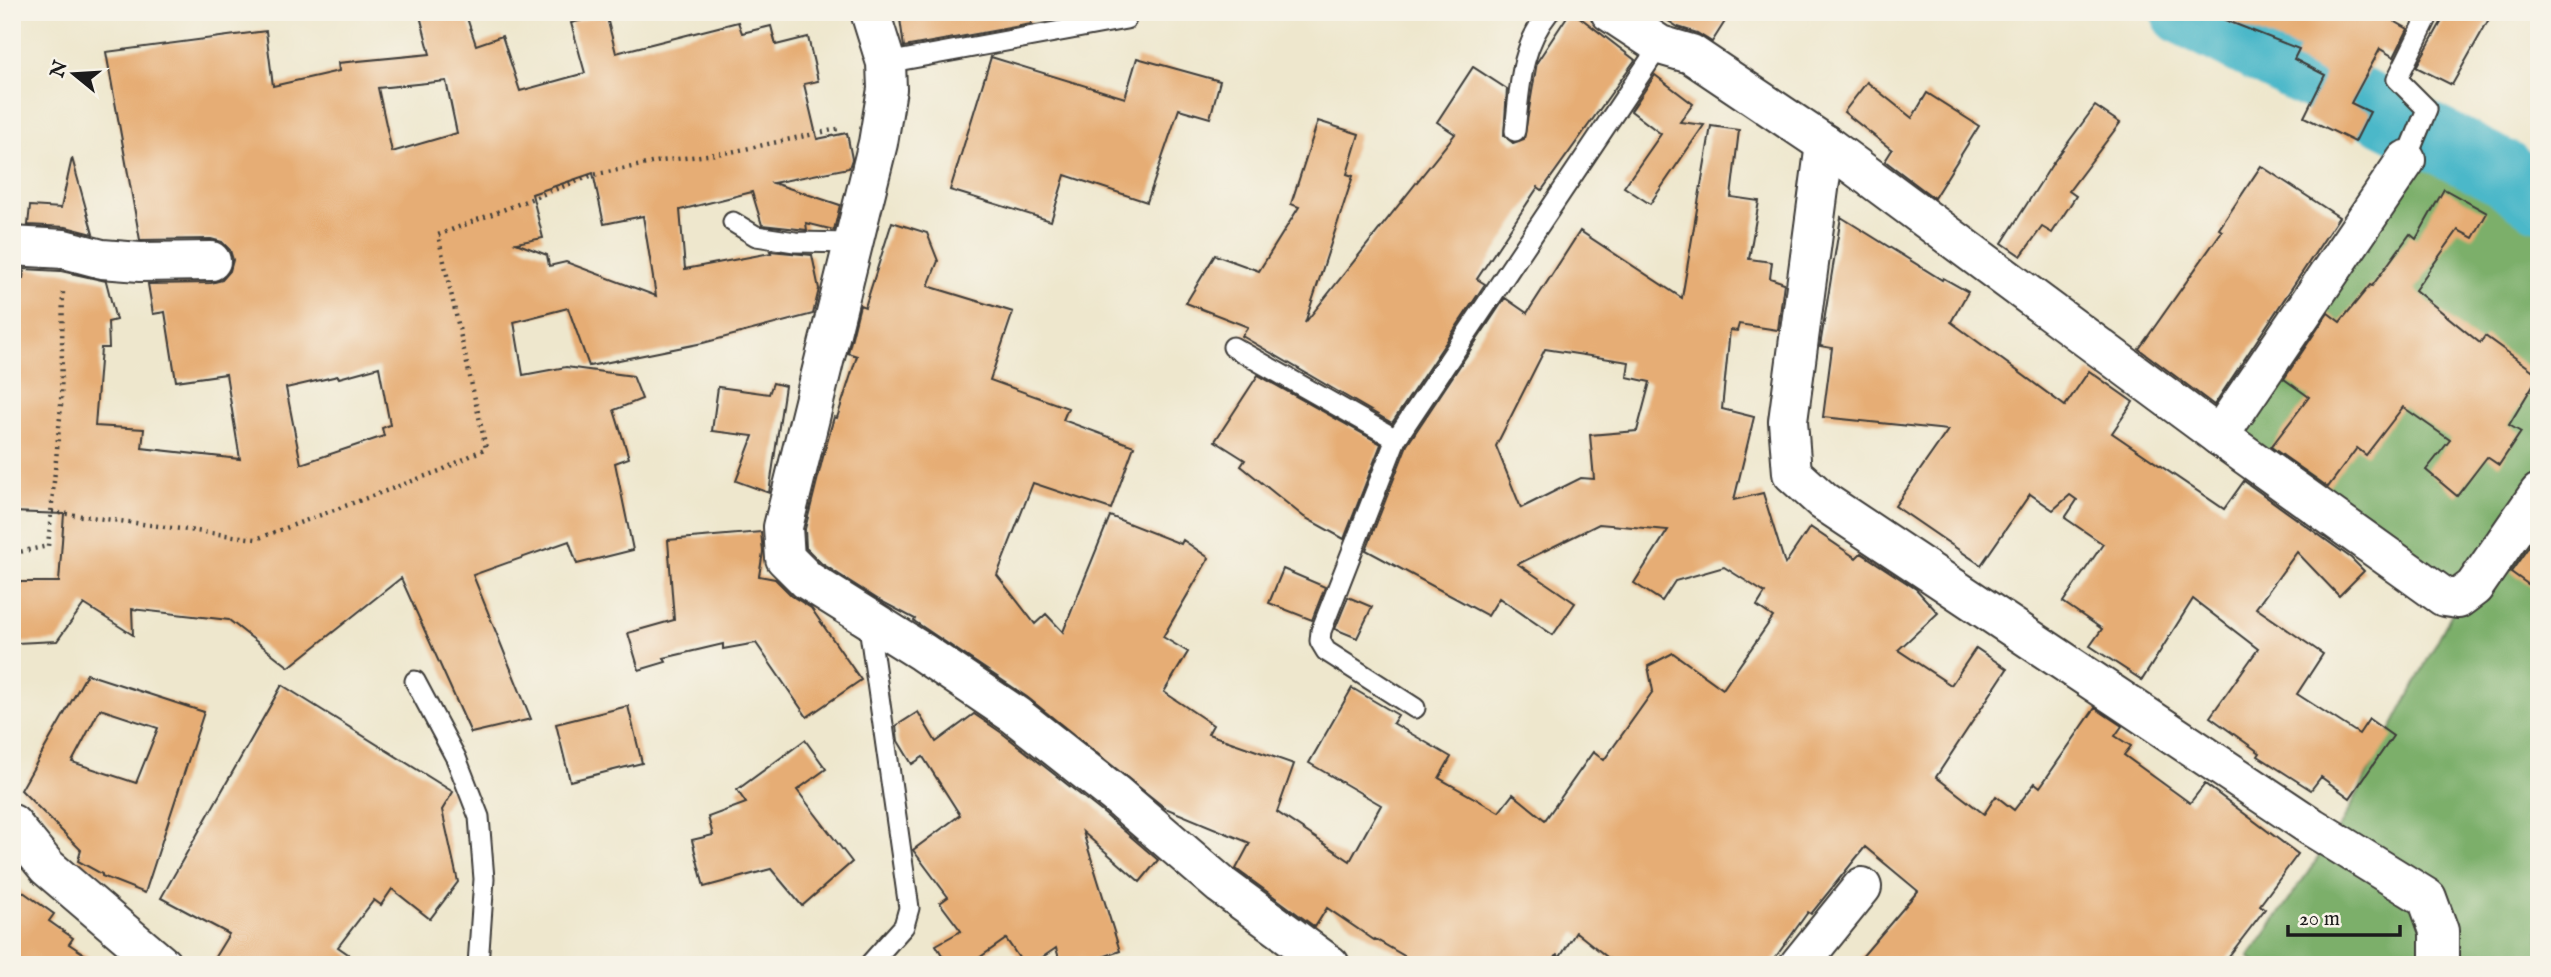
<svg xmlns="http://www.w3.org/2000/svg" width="2551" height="977" font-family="'IM FELL English',serif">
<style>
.forest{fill:#7baf6b;stroke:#4c6644;stroke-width:2}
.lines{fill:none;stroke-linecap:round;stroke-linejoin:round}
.river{stroke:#4cb8c9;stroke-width:66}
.building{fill:#e6ad75;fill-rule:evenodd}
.lane-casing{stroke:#3c3a37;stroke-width:23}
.street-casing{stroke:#3c3a37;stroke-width:42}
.secondary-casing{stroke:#3c3a37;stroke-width:42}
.path{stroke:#3c3a37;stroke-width:4.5;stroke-dasharray:2 5;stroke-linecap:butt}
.lane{stroke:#fff;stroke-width:19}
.street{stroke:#fff;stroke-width:38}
.secondary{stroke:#fff;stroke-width:38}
</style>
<rect width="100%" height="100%" fill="#f7f3e8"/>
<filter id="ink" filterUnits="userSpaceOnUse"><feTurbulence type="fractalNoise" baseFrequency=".0143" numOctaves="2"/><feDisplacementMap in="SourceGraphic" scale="14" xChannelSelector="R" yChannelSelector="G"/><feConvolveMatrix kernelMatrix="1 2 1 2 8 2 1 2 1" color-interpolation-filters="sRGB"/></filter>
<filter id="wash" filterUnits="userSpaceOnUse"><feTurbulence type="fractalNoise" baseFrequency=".00686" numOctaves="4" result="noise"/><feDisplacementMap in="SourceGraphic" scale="28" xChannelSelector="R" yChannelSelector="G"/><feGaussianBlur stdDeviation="1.57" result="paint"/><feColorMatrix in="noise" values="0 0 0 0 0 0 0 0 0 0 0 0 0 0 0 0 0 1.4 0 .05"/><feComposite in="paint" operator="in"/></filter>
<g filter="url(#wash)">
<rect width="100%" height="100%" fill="#eee7cd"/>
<polygon class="forest" points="2431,145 2501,172 2539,198 2539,965 2259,965 2249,957 2341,825 2453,611 2223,432"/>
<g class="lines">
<polyline class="river" points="2184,12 2501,172 2539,198"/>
</g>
<g id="blocks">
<g class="building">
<path d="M419,12H465L476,45L502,36L520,91L585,73L571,23L606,14L616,53L738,22L742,33L771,26L776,45L808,37L818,81L804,84L817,139L847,133L852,159L849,168L773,183L840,205L834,230L806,223L807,230L762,225L752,192L680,210L685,269L771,253L770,251L812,255L819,289L813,314L703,343L589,366L568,308L514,322L523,375L566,367L633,376L642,399L614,410L629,458L615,463L633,550L577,564L569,541L473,575L531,719L471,733L401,578L289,667L229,620L132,609L133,635L84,604L57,641L16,643L15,582H59L64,514L12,512V278L23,279L24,269L61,271L106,281L116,320L108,322L109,348H101L95,426L144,429L142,448L240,459L226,374L176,381L165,312L153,314L148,284L211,283L222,280L230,271L233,260L230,250L222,242L211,239L140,240L106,52L266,31L273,86L339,71L338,63L430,54ZM446,81L457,133L392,152L378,88ZM593,173L604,224L643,216L656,296L566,262L549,266L547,255L516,243L543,238L532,194ZM379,367L390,425L382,428L384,436L301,464L286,388L338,376L339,378Z"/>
<polygon points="899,12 1031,12 1031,24 904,47"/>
<polygon points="1570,12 1573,12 1635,60 1542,190 1538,187 1477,279 1485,284 1392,423 1242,336 1248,327 1186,303 1215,255 1259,271 1299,207 1291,204 1318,121 1359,134 1347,174 1353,176 1305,323 1455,134 1437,122 1473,67 1507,89 1504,135 1513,143 1524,139 1537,62"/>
<polygon points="1654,12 1731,12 1712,42 1697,33 1678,27"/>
<polygon points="2210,12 2378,12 2408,29 2394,57 2380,49 2351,103 2370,112 2355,142 2304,117 2325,75 2294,59 2299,49 2210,14"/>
<polygon points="2447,12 2493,12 2452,85 2416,67"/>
<polygon points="991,57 1125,98 1137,58 1220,81 1210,118 1179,109 1147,202 1065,175 1051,221 950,190"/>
<polygon points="1655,75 1693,104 1680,122 1704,125 1650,204 1624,187 1661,134 1631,111"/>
<polygon points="1867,82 1912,118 1927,93 1979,126 1934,198 1885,161 1892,150 1844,112"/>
<polygon points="2095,106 2120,123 2069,191 2076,196 2052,233 2042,227 2021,256 2002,243 2053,163"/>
<path d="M1711,126L1739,130L1731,197L1759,201L1749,259L1772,262L1770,278L1784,283L1778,330L1739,324L1737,331L1730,330L1722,409L1754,417L1734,500L1763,493L1785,564L1810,527L1856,558L1861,553L1916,589L1938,613L1898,650L1951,685L1976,648L2007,669L1936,777L1984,814L1996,796L2014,810L2035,783L2040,787L2095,708L2122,726L2115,736L2131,746L2124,755L2190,803L2205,784L2298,854L2260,905L2265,909L2222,965H1855L1918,891L1865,847L1811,914L1808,912L1770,965H1617L1576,932L1560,957L1557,955L1550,965H1420L1375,939L1374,940L1327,908L1315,927L1236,869L1250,843L1165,808L1027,697L914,621L915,619L879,600L821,563L806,548L805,529L824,453L834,417L837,418L857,356L848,353L860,305L865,307L892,222L927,233L938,261L928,286L1013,312L990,380L1068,408L1063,420L1134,446L1111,509L1033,483L997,575L1035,624L1046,614L1063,632L1110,516L1181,544L1183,540L1209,558L1163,637L1188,652L1164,692L1213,725L1208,734L1294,764L1277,812L1350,861L1381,805L1309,763L1352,688L1398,715L1393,723L1451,757L1439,778L1499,812L1513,794L1545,820L1593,752L1604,760L1653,691L1648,666L1673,653L1723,689L1773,617L1757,606L1765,593L1724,567L1675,581L1662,601L1634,583L1668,530L1599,524L1518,564L1575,603L1553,635L1499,598L1488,616L1366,550L1407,445L1505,298L1527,313L1580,231L1682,298ZM1545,349L1629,362L1627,377L1650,382L1637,431L1590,435L1594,479L1581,478L1521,508L1496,446Z"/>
<polygon points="72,158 93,234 66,227 28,225 30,206 61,208"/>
<polygon points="2261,166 2339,217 2214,405 2139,349 2222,231 2219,229"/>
<polygon points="2444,189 2487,213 2473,238 2458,230 2415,290 2480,343 2485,336 2539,375 2509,425 2521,432 2499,465 2487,457 2457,496 2426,470 2450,440 2403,407 2366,455 2357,448 2328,487 2271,447 2309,397 2284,379 2328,313 2340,322 2370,285 2372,286 2410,234 2416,239"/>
<polygon points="1841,217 1942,280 1943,278 1968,292 1951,322 2065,406 2089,371 2133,402 2112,433 2224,509 2244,481 2351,558 2364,571 2339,596 2297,552 2256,608 2323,654 2297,694 2359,734 2369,719 2393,736 2350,798 2321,777 2311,790 2258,756 2260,753 2210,717 2258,649 2193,599 2142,680 2090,646 2102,629 2063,602 2103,544 2065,518 2077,500 2070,495 2053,510 2030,494 1981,565 1895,506 1948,430 1823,417 1832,348 1820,346"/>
<polygon points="1258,375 1381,444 1344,539 1304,517 1241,466 1245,460 1215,441"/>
<polygon points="773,383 785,386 769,493 736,481 753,436 712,431 718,387 769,394"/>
<polygon points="761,532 763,552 759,576 775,579 792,596 811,608 861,680 807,717 756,643 723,649 723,644 664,658 666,662 639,670 628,633 674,620 668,540"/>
<polygon points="2539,532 2539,592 2511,572"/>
<polygon points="1283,569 1325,587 1312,620 1269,603"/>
<polygon points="1348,597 1372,607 1357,638 1335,629"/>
<path d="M87,674L204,712L145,893L102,876V874L78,861L81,850L21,790ZM100,709L158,728L136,783L72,762Z"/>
<polygon points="282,685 453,792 442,810 458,882 430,919 392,889 381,905 374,900 338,947 364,965 210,965 229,934 161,898"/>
<polygon points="628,706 642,763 570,781 556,724"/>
<polygon points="918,712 936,742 974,714 1002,733 1101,811 1158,860 1140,882 1083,832 1120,951 1079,965 1061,965 1056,948 1031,965 1024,965 1006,939 969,965 948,965 936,945 961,931 940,903 948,897 913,850 960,815 923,757 912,764 898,741 896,726"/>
<polygon points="805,740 826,769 797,790 852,862 802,906 771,869 704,887 692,840 713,835 708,817 746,803 737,790"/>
<polygon points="12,884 54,914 49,921 73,938 69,944 101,965 12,965"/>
</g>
</g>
</g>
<g filter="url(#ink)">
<use href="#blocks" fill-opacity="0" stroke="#3c3a37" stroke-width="2"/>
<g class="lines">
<g class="lane-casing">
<g id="lane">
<polyline points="886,63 1126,19"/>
<path d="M1515,131C1520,87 1520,48 1549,12"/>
<polyline points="2406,160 2427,109 2397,79 2430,12"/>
<polyline points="733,222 756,236 795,242 853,243"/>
<polyline points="1233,347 1396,439"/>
<polyline points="868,619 909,908 904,926 869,965"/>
<polyline points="415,681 456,758 479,817 484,879 478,965"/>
<polyline points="1415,708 1326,651 1320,641 1321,631 1396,439 1660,45"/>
</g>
</g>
<g class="street-casing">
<g id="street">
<polyline points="870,12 886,63 887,89 878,143 783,527 785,558 807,580 922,652 1015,715 1115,794 1221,885 1330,965"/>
<polyline points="1610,12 1660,45 1691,54 1825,144 2219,436 2444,597 2458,599 2474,587 2539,493"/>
<polyline points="1825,144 1788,421 1792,473 1823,501 2312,827 2427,898 2439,931 2439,965"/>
<polyline points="12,246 64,249 102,259 140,262 211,261"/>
<polyline points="2219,436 2406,160"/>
<polyline points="1799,965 1862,887"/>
</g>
</g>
<g class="secondary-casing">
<polyline id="secondary" points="12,824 47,867 162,965"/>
</g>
<g class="path">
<polyline points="52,512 256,539 442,470 486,448 438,235 593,175 661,161 731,152 842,128"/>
<polyline points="14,553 48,546 61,406 63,288"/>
</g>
<use href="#lane" class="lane"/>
<use href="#street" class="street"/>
<use href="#secondary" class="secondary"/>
</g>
</g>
<rect width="2551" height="977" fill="none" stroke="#f7f3e8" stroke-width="42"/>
<g transform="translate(74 74) rotate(288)" stroke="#f7f3e8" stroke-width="5" paint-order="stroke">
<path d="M0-5L12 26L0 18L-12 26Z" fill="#1c1c1c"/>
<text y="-10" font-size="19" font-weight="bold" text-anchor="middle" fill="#1c1c1c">N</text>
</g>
<path d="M2288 925v10h112v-10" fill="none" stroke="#1c1c1c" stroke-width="3.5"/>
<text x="2299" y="925" font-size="21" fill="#1c1c1c" stroke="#f7f3e8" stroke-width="5" paint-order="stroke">20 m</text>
</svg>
